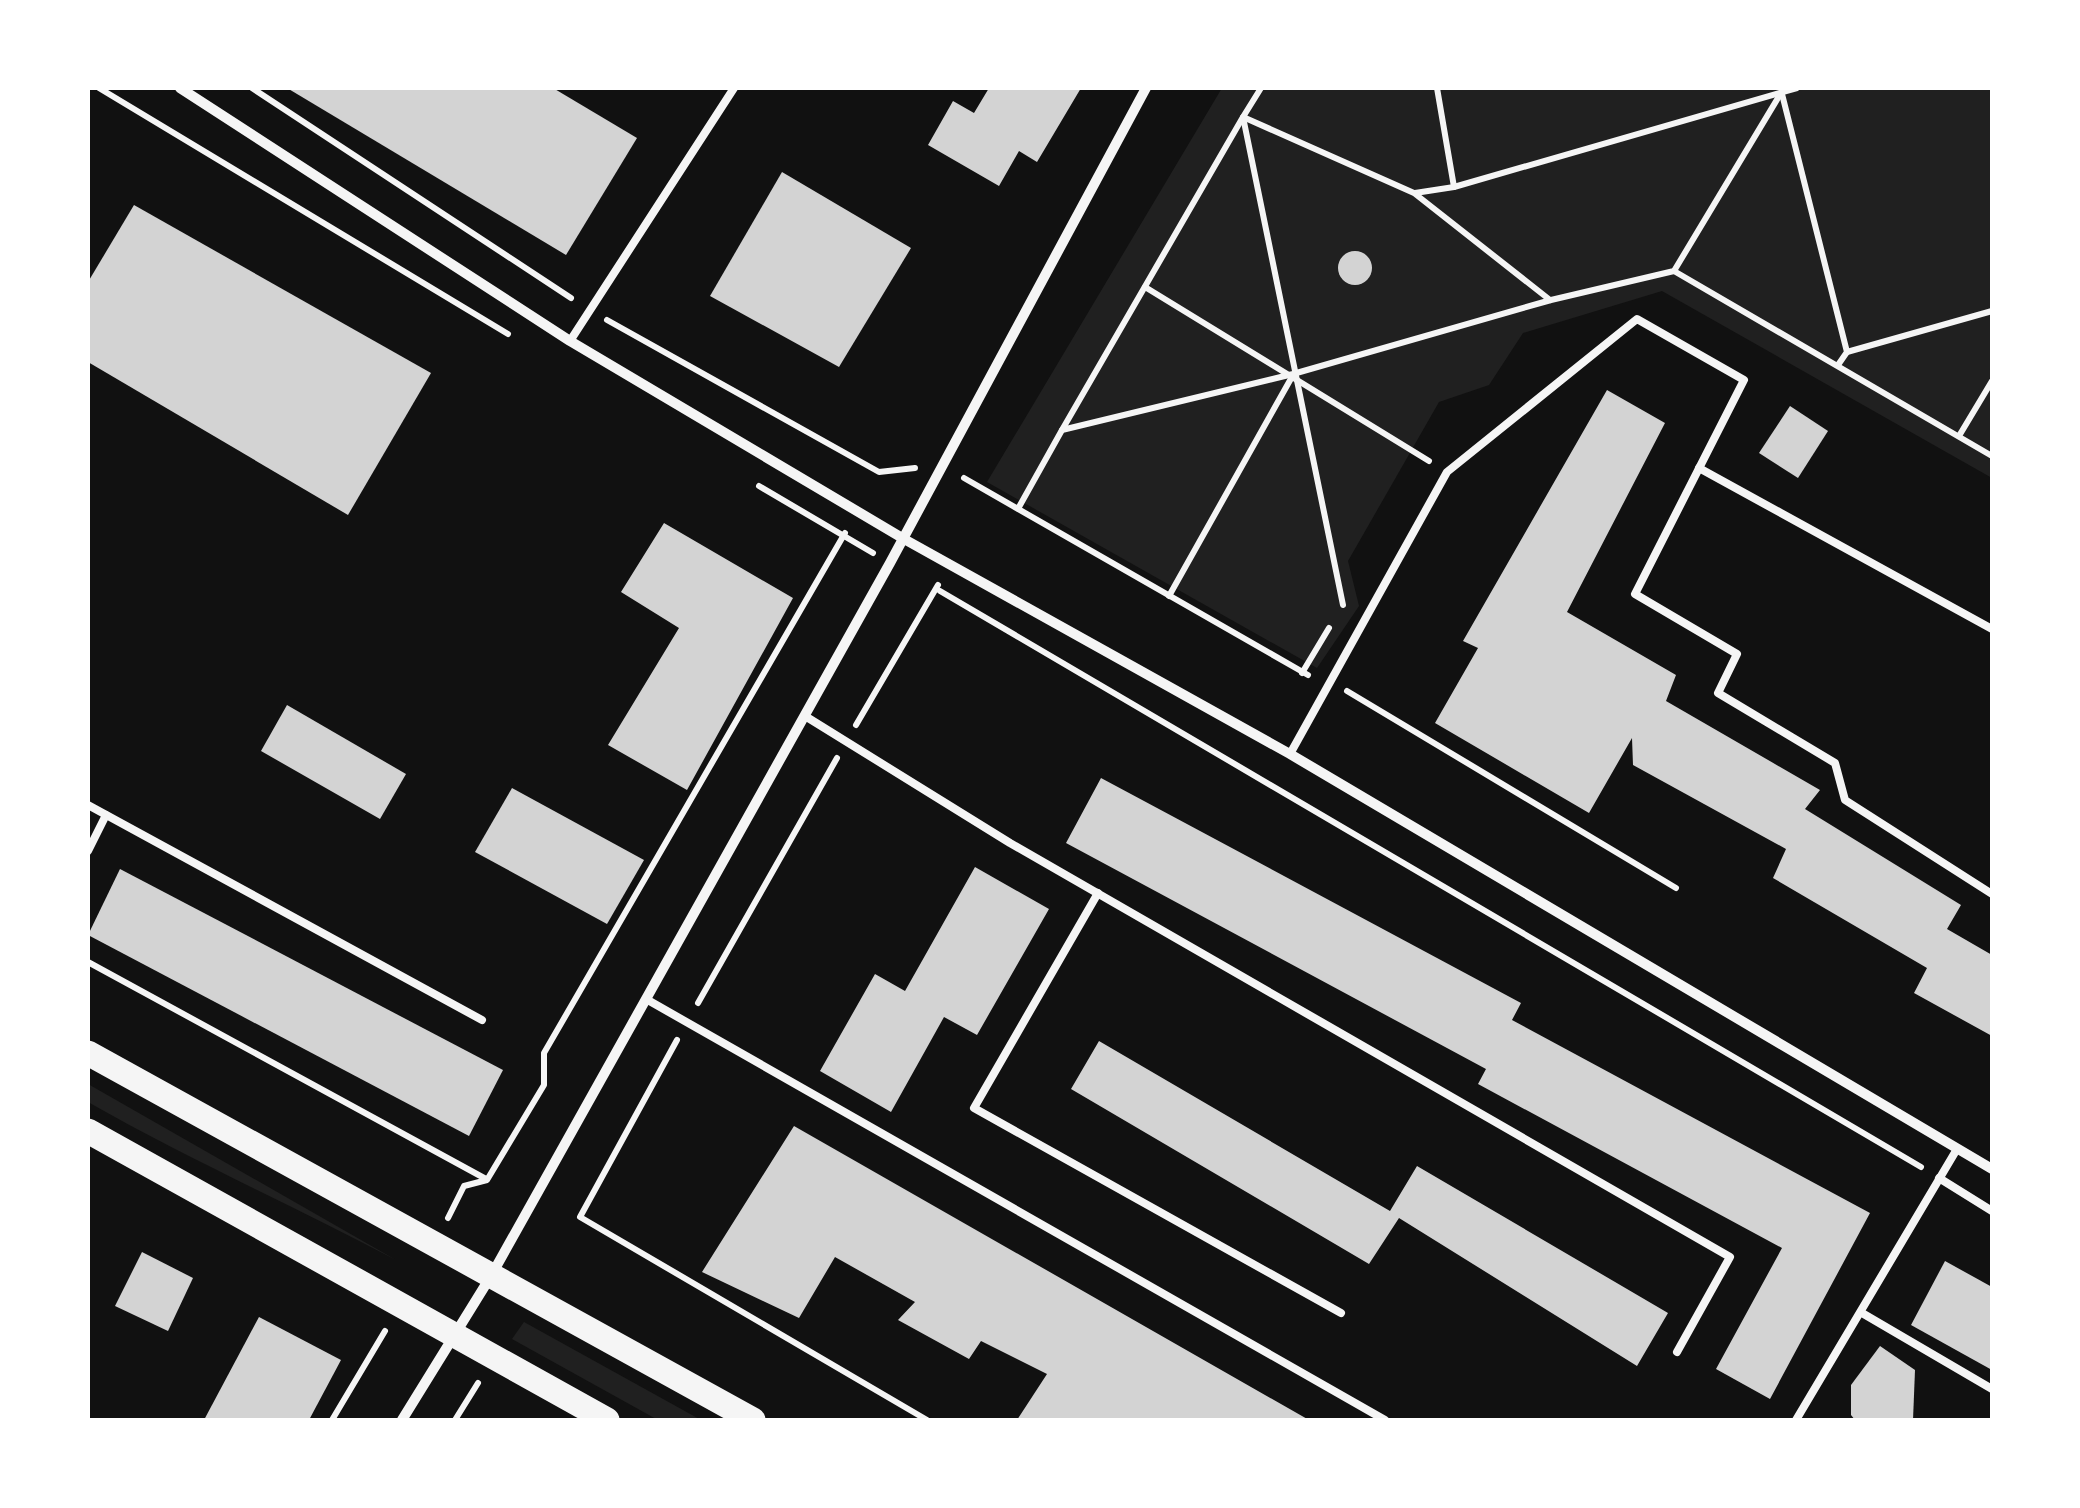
<svg xmlns="http://www.w3.org/2000/svg" width="2080" height="1508" font-family="Ubuntu,sans-serif">
<style>
.green{fill:#202020}
.building{fill:#d3d3d3}
.lines{fill:none;stroke-linecap:round;stroke-linejoin:round}
.path{stroke:#f5f5f5;stroke-width:6}
.service{stroke:#f5f5f5;stroke-width:8}
.minor{stroke:#f5f5f5;stroke-width:10}
.primary{stroke:#f5f5f5;stroke-width:25}
</style>
<rect width="100%" height="100%" fill="#111"/>
<g class="green">
<polygon points="1222,88 1992,88 1992,478 1662,291 1523,333 1489,385 1439,402 1348,561 1359,606 1317,668 987,482"/>
<path d="M88,1084L396,1260C294,1206 188,1159 88,1102Z"/>
<polygon points="524,1322 701,1420 658,1420 512,1339"/>
</g>
<g class="building">
<polygon points="287,88 553,88 637,138 566,255"/>
<polygon points="989,88 1081,88 1037,162 1019,151 999,186 928,145 953,101 974,113"/>
<polygon points="782,172 911,248 839,367 710,296"/>
<polygon points="134,205 431,373 348,515 88,362 88,282"/>
<circle cx="1355" cy="268" r="17"/>
<polygon points="1607,390 1665,423 1567,612 1676,675 1666,701 1820,790 1805,809 1961,905 1947,929 1992,955 1992,1036 1914,993 1927,968 1773,878 1786,849 1633,765 1632,738 1589,813 1435,723 1478,648 1463,641"/>
<polygon points="1790,406 1828,431 1798,478 1759,453"/>
<polygon points="664,523 793,598 687,790 608,745 679,628 621,592"/>
<polygon points="287,705 406,774 380,819 261,751"/>
<polygon points="1101,778 1521,1003 1512,1020 1870,1213 1770,1399 1716,1369 1782,1248 1478,1084 1486,1069 1066,843"/>
<polygon points="512,788 644,860 607,924 475,852"/>
<polygon points="975,867 1049,909 977,1035 944,1017 891,1112 820,1071 875,974 905,991"/>
<polygon points="120,869 503,1070 469,1136 88,935"/>
<polygon points="1099,1041 1390,1211 1417,1166 1668,1313 1637,1366 1399,1218 1369,1264 1071,1089"/>
<polygon points="794,1126 1309,1420 1017,1420 1047,1374 981,1341 969,1359 898,1320 915,1302 835,1257 799,1318 702,1272"/>
<polygon points="142,1252 193,1278 168,1331 115,1306"/>
<polygon points="1945,1261 1992,1287 1992,1370 1911,1325"/>
<polygon points="259,1317 341,1360 309,1420 204,1420"/>
<polygon points="1880,1346 1915,1370 1913,1420 1855,1420 1851,1415 1851,1385"/>
</g>
<g class="lines">
<g class="path">
<polyline points="99,88 508,334"/>
<polyline points="252,88 571,298"/>
<polyline points="1261,88 1243,117 1343,605"/>
<polyline points="1782,94 1847,352 1838,365"/>
<polyline points="1454,187 1797,88"/>
<polyline points="1415,193 1454,187 1437,88"/>
<polyline points="1674,271 1992,456"/>
<polyline points="1145,287 1429,461"/>
<polyline points="607,320 879,472 915,468"/>
<polyline points="1847,352 1992,311"/>
<polyline points="1062,430 1243,117 1414,193 1550,300"/>
<polyline points="1959,436 1992,381"/>
<polyline points="964,478 1308,675"/>
<polyline points="759,486 873,553"/>
<polyline points="1019,507 1062,430 1293,374 1551,300 1674,271 1784,88"/>
<polyline points="940,591 1921,1167"/>
<polyline points="1169,596 1293,375"/>
<polyline points="1302,673 1329,628"/>
<polyline points="1347,691 1676,888"/>
<polyline points="856,725 938,585"/>
<polyline points="88,962 486,1179"/>
<polyline points="698,1003 837,758"/>
<polyline points="677,1040 580,1217 927,1420"/>
<polyline points="448,1218 464,1186 487,1180 544,1085 544,1053 845,533"/>
<polyline points="332,1420 385,1331"/>
<polyline points="455,1420 478,1383"/>
</g>
<g class="service">
<polyline points="570,341 734,88"/>
<polyline points="1699,468 1992,629"/>
<polyline points="805,716 1010,843 1730,1257 1677,1352"/>
<polyline points="1290,754 1447,472 1637,319 1744,380 1635,594 1737,654 1718,693 1835,763 1845,800 1992,894"/>
<polyline points="88,805 482,1020"/>
<polyline points="88,851 106,815"/>
<polyline points="1098,893 974,1108 1341,1313"/>
<polyline points="646,999 1385,1420"/>
<polyline points="1939,1178 1992,1211"/>
<polyline points="1862,1313 1992,1389"/>
<polyline points="1796,1420 1957,1149"/>
</g>
<g class="minor">
<polyline points="180,88 570,341 904,539 1290,754 1992,1169"/>
<polyline points="402,1420 491,1276 890,563 1146,88"/>
</g>
<g class="primary">
<polyline points="88,1053 753,1420"/>
<polyline points="88,1131 607,1420"/>
</g>
</g>
<rect width="2080" height="1508" fill="none" stroke="#ffffff" stroke-width="180"/>
</svg>
